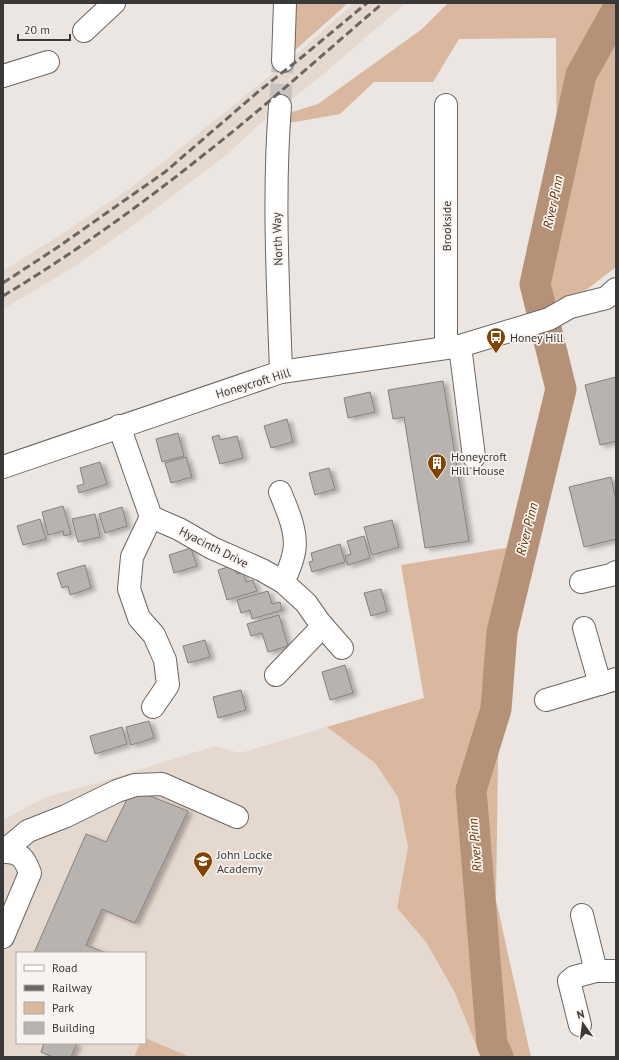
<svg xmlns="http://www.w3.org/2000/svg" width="619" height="1060" font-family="'PT Sans',sans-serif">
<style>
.built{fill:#e5d8cf;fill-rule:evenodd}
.green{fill:#d9b89f}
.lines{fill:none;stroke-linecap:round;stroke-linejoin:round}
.river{stroke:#b59277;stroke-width:31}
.building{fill:#b9b3af;stroke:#86817d;filter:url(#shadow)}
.minor-tunnel{stroke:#c8c3bf;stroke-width:22;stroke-dasharray:22 11;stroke-linecap:butt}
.minor-casing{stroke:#6b6662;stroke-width:24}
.minor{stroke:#fff;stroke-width:22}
.rail{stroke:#696663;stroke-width:3;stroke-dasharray:8 4;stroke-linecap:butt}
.labels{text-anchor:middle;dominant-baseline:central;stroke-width:3.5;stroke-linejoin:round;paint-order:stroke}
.street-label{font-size:12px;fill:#3b3937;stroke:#f9f3ef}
.poi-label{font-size:12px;fill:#3b3937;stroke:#f9f3ef;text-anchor:start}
.water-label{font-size:13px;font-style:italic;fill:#5f3100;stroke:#f9f3ef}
</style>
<defs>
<filter id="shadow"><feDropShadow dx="4.5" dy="2.5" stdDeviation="2" flood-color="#0004"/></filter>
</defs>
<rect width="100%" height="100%" fill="#ebe6e1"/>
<g class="built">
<polygon points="354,3 406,3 315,81 262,122 226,155 149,214 72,268 3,309 3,271 57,237 132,187 297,54"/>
<path d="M327,727L375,763L398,797L408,847L397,908L426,942L454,991L481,1057H3V820L46,797L100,782L215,746L240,753ZM17,953H145V1043H17Z"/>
</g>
<g class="green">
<polygon points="287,3 348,3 283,61"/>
<polygon points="448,3 616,3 616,267 586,290 529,310 557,184 556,38 459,39 433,82 374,82 340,114 278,125 279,116 318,104 422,29"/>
<polygon points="523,545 505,638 498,760 496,900 531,1057 481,1057 454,991 426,942 397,908 408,847 398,797 375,763 327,727 424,698 401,565"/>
<polygon points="145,1038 190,1057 134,1057 140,1043 145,1043"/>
</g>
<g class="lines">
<polyline class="river" points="498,1057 492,1044 471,790 496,709 502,632 561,389 535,284 581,75 616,12"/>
</g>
<g class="building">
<polygon points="616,377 616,441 600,445 585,385"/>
<polygon points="443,381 469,541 425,548 404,417 393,419 388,390"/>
<polygon points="370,392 375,412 348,418 344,398"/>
<polygon points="287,419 293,442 271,448 264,426"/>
<polygon points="178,433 184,456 162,462 156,439"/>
<polygon points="219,435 220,440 237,436 243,458 220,464 212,437"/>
<polygon points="186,457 192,477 171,483 165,463"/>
<polygon points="100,462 107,484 79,493 77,486 84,484 80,468"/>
<polygon points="329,468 335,489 315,495 309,473"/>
<polygon points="611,477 616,500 616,539 584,547 569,487"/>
<polygon points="63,506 71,534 64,536 63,531 48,535 42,512"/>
<polygon points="122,507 127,526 105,533 99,514"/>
<polygon points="95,514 100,537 78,542 72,519"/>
<polygon points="40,519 46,539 23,545 17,526"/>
<polygon points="392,520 399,547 372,555 364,527"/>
<polygon points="364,536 370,558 348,565 345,556 351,554 347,541"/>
<polygon points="340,544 345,562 312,572 309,562 313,561 311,553"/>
<polygon points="191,548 197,566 174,573 169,555"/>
<polygon points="85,565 91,588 70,595 68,586 62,588 57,573"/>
<polygon points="235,565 237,574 243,572 246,582 253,580 257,591 227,600 218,570"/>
<polygon points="381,589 387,611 371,616 364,593"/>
<polygon points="268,591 272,604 280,602 282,610 252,619 250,610 241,613 237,600"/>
<polygon points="279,615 288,646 268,652 262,633 251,636 247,624"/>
<polygon points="205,640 210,657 188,663 183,646"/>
<polygon points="345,665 353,693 330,700 322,672"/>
<polygon points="241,690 246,710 218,718 213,697"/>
<polygon points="149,721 154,738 131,745 126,727"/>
<polygon points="122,727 127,744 95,754 90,736"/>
<polygon points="132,789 188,811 135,923 102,909 86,945 106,953 34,953 86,834 106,842"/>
<polygon points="44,1043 77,1043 71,1057 53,1057 41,1052"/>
</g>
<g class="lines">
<polyline class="minor-tunnel" points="280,106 283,61"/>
<g class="minor-casing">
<g id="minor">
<polyline points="84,31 114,3"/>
<polyline points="283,61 285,3"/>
<polyline points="3,76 48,62"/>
<polyline points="446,105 446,348"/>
<path d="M280,106C273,195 278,283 281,372"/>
<polyline points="460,346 474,457"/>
<polyline points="119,426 151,517 179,529 212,548 262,570 283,582 306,603 320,623 342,648"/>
<polyline points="3,467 281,372 460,346 549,319 570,307 606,298 616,289"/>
<path d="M280,492C287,509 298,533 294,552C292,563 288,572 283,582"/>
<polyline points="151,517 132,557 129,589 139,618 154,635 165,660 168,685 153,707"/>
<polyline points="581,582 611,575 616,572"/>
<polyline points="584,628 600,684"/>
<polyline points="276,675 323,626"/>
<polyline points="546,700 616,679"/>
<polyline points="4,851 28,831 66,816 117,791 135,785 162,784 237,817"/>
<path d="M3,852C20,851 25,859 30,873L3,937"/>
<polyline points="582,915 596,971 616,971"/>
<polyline points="580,1025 569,981 574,977 596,971"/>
</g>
</g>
<use href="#minor" class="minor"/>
<g class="rail">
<polyline points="3,283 58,247 165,172 259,91 302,57 367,3"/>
<path d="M3,296C74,253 141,205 206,153C266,106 324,53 383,3"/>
</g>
</g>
<defs>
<g id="bus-pin" transform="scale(1)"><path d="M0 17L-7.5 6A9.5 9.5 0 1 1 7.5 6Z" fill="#814400" stroke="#f9f3ef"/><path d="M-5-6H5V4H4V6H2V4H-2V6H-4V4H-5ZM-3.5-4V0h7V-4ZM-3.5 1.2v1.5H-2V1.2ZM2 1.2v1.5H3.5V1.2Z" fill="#fff"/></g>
<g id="building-pin" transform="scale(1)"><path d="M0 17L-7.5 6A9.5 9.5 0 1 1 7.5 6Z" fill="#814400" stroke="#f9f3ef"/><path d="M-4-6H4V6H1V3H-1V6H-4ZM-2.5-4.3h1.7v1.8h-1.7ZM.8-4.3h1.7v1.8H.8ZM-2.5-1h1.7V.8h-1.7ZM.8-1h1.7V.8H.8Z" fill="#fff"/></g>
<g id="school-pin" transform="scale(1)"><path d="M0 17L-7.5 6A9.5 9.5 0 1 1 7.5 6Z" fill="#814400" stroke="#f9f3ef"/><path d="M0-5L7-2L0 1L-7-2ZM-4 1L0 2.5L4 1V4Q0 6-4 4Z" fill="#fff"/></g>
</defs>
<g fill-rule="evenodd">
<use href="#bus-pin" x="496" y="337"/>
<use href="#building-pin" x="437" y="463"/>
<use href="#school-pin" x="203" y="861"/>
</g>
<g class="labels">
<g class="street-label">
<text transform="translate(446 226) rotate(-90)">Brookside</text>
<text transform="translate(277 239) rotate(-92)">North Way</text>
<text transform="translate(253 383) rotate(-17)">Honeycroft Hill</text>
<text transform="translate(214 547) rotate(27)">Hyacinth Drive</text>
</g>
<g class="poi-label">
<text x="510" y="337">Honey Hill</text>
<text x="451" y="456">Honeycroft<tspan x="451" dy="14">Hill House</tspan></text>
<text x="217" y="854">John Locke<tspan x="217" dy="14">Academy</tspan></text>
</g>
<g class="water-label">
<text transform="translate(553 202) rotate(-78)">River Pinn</text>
<text transform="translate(527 529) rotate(-76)">River Pinn</text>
<text transform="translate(475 845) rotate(-95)">River Pinn</text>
</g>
</g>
<rect width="619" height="1060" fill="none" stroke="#3b3937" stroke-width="8"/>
<rect x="16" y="952" width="130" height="92" fill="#f9f3ef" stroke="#ada9a5"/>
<rect x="24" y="965" width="20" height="6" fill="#ffffff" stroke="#ada9a5"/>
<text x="52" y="972" font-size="12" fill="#3b3937">Road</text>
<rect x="24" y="985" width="20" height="6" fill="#696663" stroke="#ada9a5"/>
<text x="52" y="992" font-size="12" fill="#3b3937">Railway</text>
<rect x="24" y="1002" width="20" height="12" fill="#d9b89f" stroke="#ada9a5"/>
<text x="52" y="1012" font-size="12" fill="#3b3937">Park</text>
<rect x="24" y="1022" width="20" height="12" fill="#b9b3af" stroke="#ada9a5"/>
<text x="52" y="1032" font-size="12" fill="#3b3937">Building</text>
<g transform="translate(583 1024) rotate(346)" stroke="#f9f3ef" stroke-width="3" paint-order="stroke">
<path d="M0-3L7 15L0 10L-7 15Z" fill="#3b3937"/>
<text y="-6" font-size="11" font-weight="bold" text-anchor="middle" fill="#3b3937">N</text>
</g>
<path d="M18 34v6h52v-6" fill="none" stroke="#3b3937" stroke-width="2"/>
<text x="24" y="34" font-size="12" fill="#3b3937" stroke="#f9f3ef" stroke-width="3" paint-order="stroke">20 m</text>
</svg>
